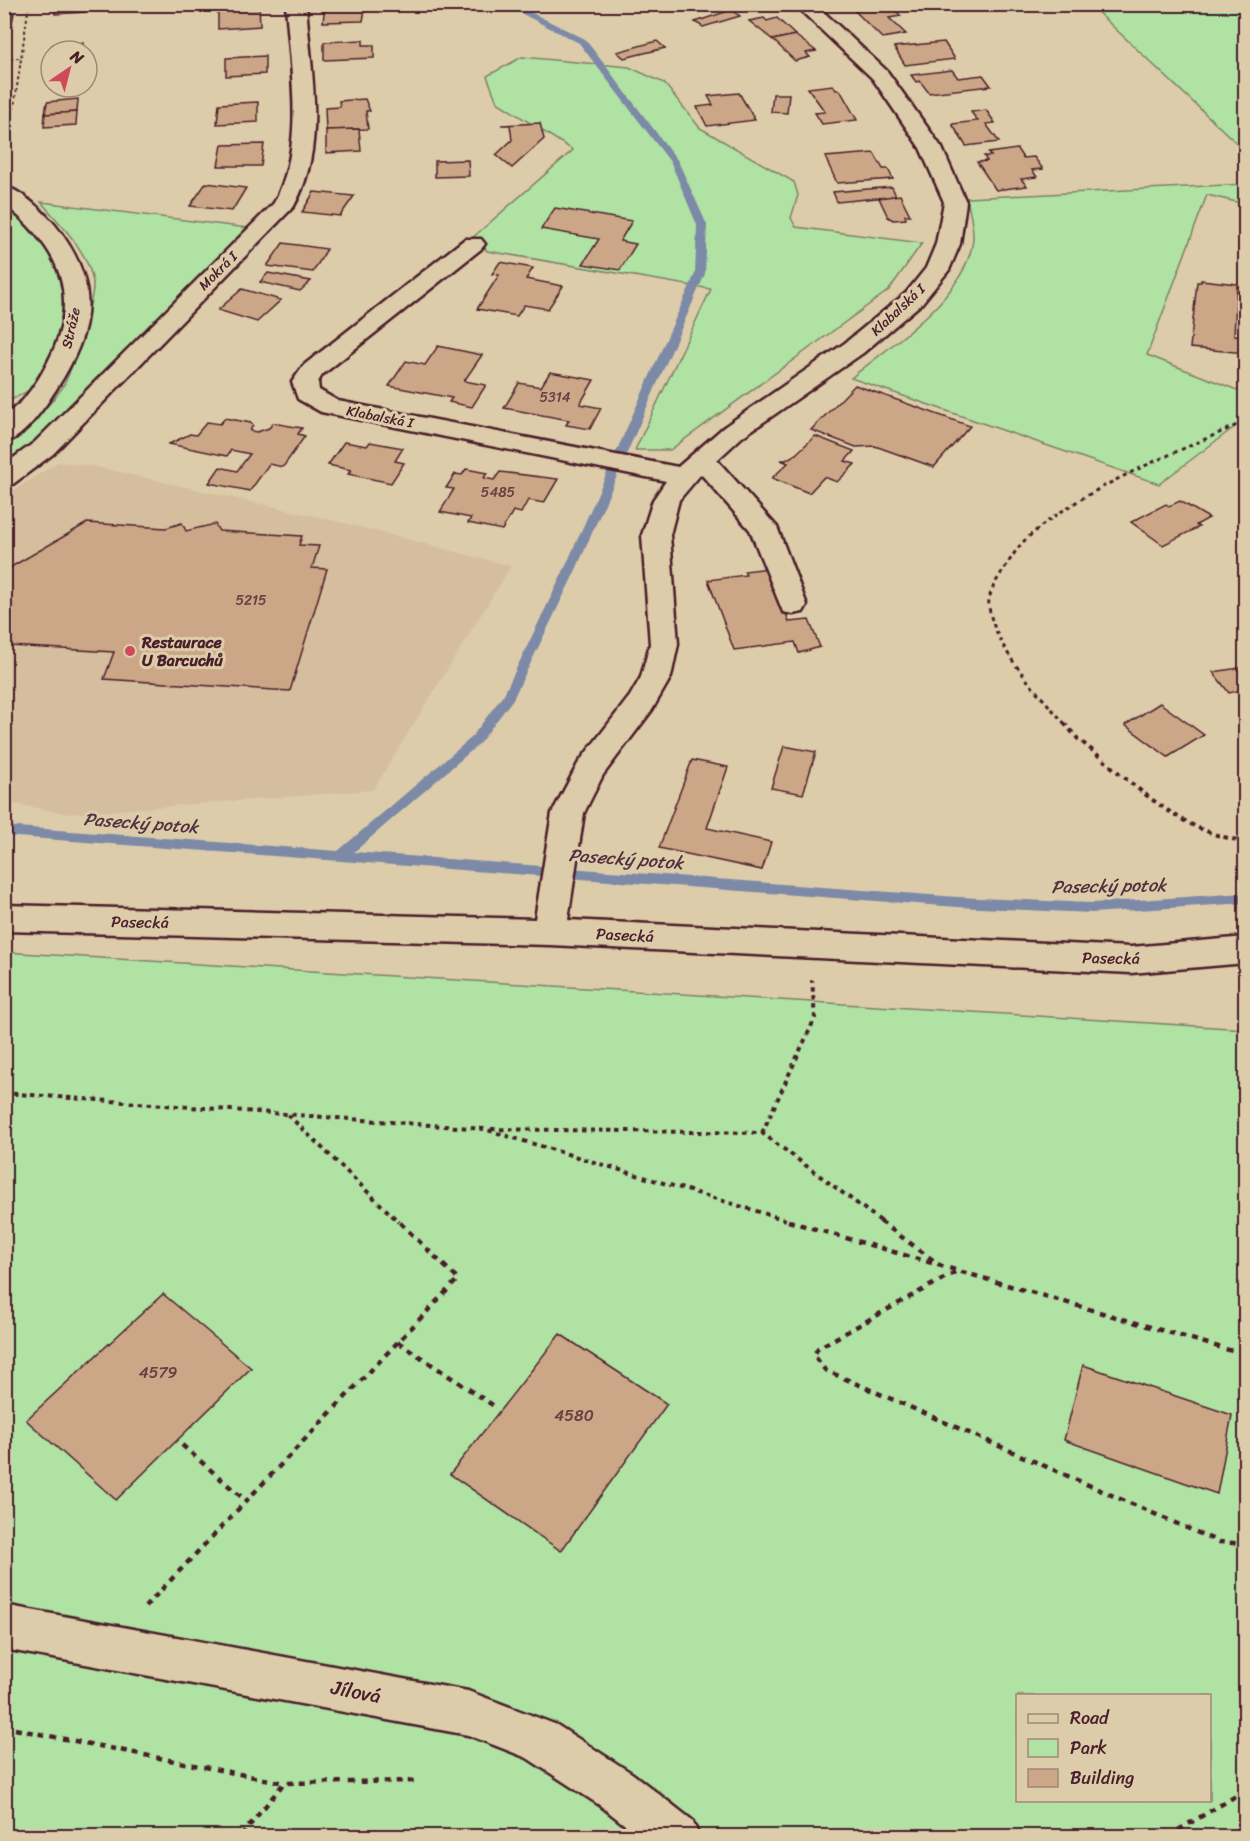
<svg xmlns="http://www.w3.org/2000/svg" width="1250" height="1841" font-family="Sriracha,sans-serif">
<style>
.built{fill:#d5be9d}
.green{fill:#afe2a3;stroke:#7c8067;stroke-width:1.5;fill-rule:evenodd}
.lines{fill:none;stroke-linecap:round;stroke-linejoin:round}
.stream{fill:#7b89a7;fill-rule:evenodd}
.building{fill:#cca787;stroke:#4a1f2b;stroke-width:1.5}
.minor-casing{stroke:#4a1f2b;stroke-width:5}
.path-far3{stroke:#4a1f2b;stroke-width:2;stroke-dasharray:3 3;stroke-linecap:butt}
.path-far2{stroke:#4a1f2b;stroke-width:3;stroke-dasharray:4 4;stroke-linecap:butt}
.path-far1{stroke:#4a1f2b;stroke-width:4;stroke-dasharray:4.5 4.5;stroke-linecap:butt}
.path{stroke:#4a1f2b;stroke-width:4.5;stroke-dasharray:6 6;stroke-linecap:butt}
.minor{fill:#ddcca9;fill-rule:evenodd}
.poi-dot{fill:#d1495b;stroke:#ddcca9;stroke-width:2}
.labels{text-anchor:middle;dominant-baseline:central;stroke-width:6;stroke-linejoin:round;paint-order:stroke}
.far-street-label{font-size:14px;fill:#4a1f2b;stroke:#ddcca9}
.number-label{font-size:14px;fill:#6a4142}
.poi-label{font-size:16px;font-weight:bold;fill:#4a1f2b;stroke:#ddcca9;text-anchor:start}
.street-label{font-size:16px;fill:#4a1f2b;stroke:#ddcca9}
.near-number-label{font-size:16px;fill:#6a4142}
.water-label{font-size:18px;font-style:italic;fill:#523140;stroke:#ddcca9}
.near-street-label{font-size:20px;fill:#4a1f2b;stroke:#ddcca9}
</style>
<rect width="100%" height="100%" fill="#ddcca9"/>
<filter id="ink" filterUnits="userSpaceOnUse"><feTurbulence type="fractalNoise" baseFrequency=".0167" numOctaves="2"/><feDisplacementMap in="SourceGraphic" scale="12" xChannelSelector="R" yChannelSelector="G"/><feConvolveMatrix kernelMatrix="1 2 1 2 8 2 1 2 1" color-interpolation-filters="sRGB"/></filter>
<g filter="url(#ink)">
<polygon class="built" points="58,462 97,467 332,520 511,566 373,790 68,814 5,802 5,496"/>
<g class="green">
<polygon points="1090,5 1245,5 1245,151"/>
<polygon points="522,57 629,67 664,83 700,128 794,182 798,195 791,218 796,227 922,243 889,290 670,450 635,450 711,289 487,251 483,245 471,239 573,150 497,102 487,76"/>
<path d="M1245,184V204L1207,195L1147,355L1245,393V419L1159,484L851,378C892,344 967,297 973,239C974,227 969,210 967,198Z"/>
<path d="M41,202L248,228L112,368L19,456L5,467V447C25,430 46,410 62,388C71,374 95,298 93,282C88,251 61,225 41,202Z"/>
<polygon points="5,205 38,233 58,265 64,298 62,332 30,390 5,403"/>
<path d="M4,952L1245,1029V1836H5ZM1018,1696H1210V1800H1018Z"/>
</g>
<g class="lines">
<polygon class="stream" points="503,4 514,4 585,39 678,161 707,225 705,274 575,572 513,699 479,744 354,852 957,897 1092,903 1246,893 1246,903 1092,913 957,907 4,836 4,826 338,851 471,738 504,694 563,572 695,274 697,225 671,163 579,43"/>
</g>
<g class="building">
<polygon points="56,4 86,4 85,12 55,14"/>
<polygon points="259,4 260,26 218,29 218,6"/>
<polygon points="325,4 366,4 363,21 323,22"/>
<polygon points="889,4 901,16 889,18 906,34 882,38 854,10"/>
<polygon points="731,10 740,16 703,27 695,22"/>
<polygon points="14,13 12,23 4,24 4,14"/>
<polygon points="764,18 767,21 777,18 795,35 773,40 749,21"/>
<polygon points="795,35 816,51 806,53 810,57 795,61 773,40"/>
<polygon points="363,40 363,45 374,45 374,58 324,60 324,42"/>
<polygon points="657,41 665,48 624,58 617,52"/>
<polygon points="944,42 955,59 905,65 894,47"/>
<polygon points="83,43 82,51 52,51 52,45"/>
<polygon points="265,56 265,74 226,76 226,58"/>
<polygon points="952,70 958,78 983,75 991,86 929,93 920,81 916,82 911,75"/>
<polygon points="833,85 836,90 840,90 857,120 822,124 815,113 825,112 808,88"/>
<polygon points="739,93 755,120 707,126 697,107 713,105 708,96"/>
<polygon points="773,94 789,94 787,113 771,112"/>
<polygon points="78,99 77,112 45,114 47,102"/>
<polygon points="365,99 370,111 366,111 368,129 326,130 325,108 340,107 339,101"/>
<polygon points="258,102 258,122 217,124 219,104"/>
<polygon points="986,110 995,123 986,124 999,142 966,146 952,124 978,121 971,112"/>
<polygon points="77,112 76,125 44,127 45,114"/>
<polygon points="540,123 544,139 512,168 496,155 512,140 510,125 501,125"/>
<polygon points="359,129 361,151 326,153 326,130"/>
<polygon points="264,144 261,166 218,166 222,145"/>
<polygon points="1017,149 1023,158 1034,157 1043,169 1032,170 1037,177 1021,179 1027,186 996,190 977,162 987,161 984,156 991,156 988,153"/>
<polygon points="874,153 883,169 888,169 893,179 837,183 825,157"/>
<polygon points="468,160 469,176 435,177 435,161"/>
<polygon points="206,183 246,188 232,211 190,206"/>
<polygon points="892,187 896,196 837,202 833,192"/>
<polygon points="314,192 354,196 340,216 302,212"/>
<polygon points="900,195 910,215 905,215 906,219 893,220 888,217 879,198"/>
<polygon points="555,208 632,221 620,241 636,244 620,270 583,264 599,239 541,229"/>
<polygon points="283,243 327,249 313,272 267,266"/>
<polygon points="500,262 533,268 526,279 563,286 548,309 524,305 517,316 477,309 499,275 492,274"/>
<polygon points="268,273 311,281 300,291 260,282"/>
<polygon points="1201,280 1237,284 1234,335 1246,336 1246,353 1190,348 1197,282 1201,282"/>
<polygon points="242,289 281,300 257,322 218,310"/>
<polygon points="438,346 482,355 464,381 486,385 472,407 449,402 452,398 389,386 406,361 425,365"/>
<polygon points="550,372 594,380 580,404 601,408 590,429 566,425 569,420 504,408 519,383 541,387"/>
<polygon points="855,385 970,426 934,467 875,446 856,447 811,430"/>
<polygon points="225,418 251,423 253,425 250,431 257,432 269,428 273,423 302,428 298,434 305,436 283,467 269,464 250,491 209,483 220,467 237,471 250,454 231,450 227,456 169,444 190,434 196,435 207,422 220,424"/>
<polygon points="815,436 854,451 845,461 855,464 837,482 824,477 809,493 772,478 788,463 781,460 786,460 796,454"/>
<polygon points="344,442 367,446 370,442 403,448 395,461 404,463 391,483 348,474 351,470 328,465"/>
<polygon points="466,469 487,473 484,478 494,480 500,472 558,479 544,503 528,500 521,513 513,511 502,530 468,523 471,518 440,512 454,489 446,488 455,474 462,475"/>
<polygon points="1180,501 1209,518 1196,525 1199,527 1163,545 1131,522 1166,504 1169,506"/>
<polygon points="87,523 166,528 182,523 186,531 215,524 219,531 302,536 299,545 319,546 312,568 327,569 290,691 104,679 114,652 9,646 4,643 4,571"/>
<polygon points="770,568 789,622 809,620 820,647 799,653 795,642 734,650 708,580 746,575 744,571"/>
<polygon points="1245,667 1246,689 1229,693 1213,672"/>
<polygon points="1160,703 1204,735 1168,757 1125,725"/>
<polygon points="784,746 816,752 803,794 771,788"/>
<polygon points="692,760 728,767 707,828 771,842 762,870 659,848"/>
<polygon points="163,1294 251,1368 116,1500 26,1420"/>
<polygon points="560,1334 667,1404 561,1551 450,1474"/>
<polygon points="1083,1365 1232,1415 1217,1494 1064,1440"/>
</g>
<g class="lines">
<g class="minor-casing">
<g id="minor">
<path d="M286,4H306C310,72 328,144 294,206L53,454L13,484L4,486V465L35,442L274,203C306,143 290,70 286,4Z"/>
<polygon points="794,4 815,4 887,71 942,148 966,202 960,244 949,270 922,303 863,353 742,437 717,460 777,527 807,605 803,612 793,614 783,612 750,530 701,474 679,500 670,535 678,644 671,677 652,710 603,775 584,813 568,920 1131,947 1246,937 1246,963 1131,973 550,945 4,931 4,905 535,919 552,813 579,762 630,696 641,677 650,644 642,535 653,500 666,481 321,412 298,399 292,382 304,365 465,239 481,239 485,244 481,249 322,375 318,382 319,390 338,401 678,467 724,427 845,343 906,293 926,268 936,244 944,202 920,148 873,79"/>
<path d="M4,186C22,191 43,211 55,225C107,290 91,339 47,403C37,417 21,439 4,443C4,436 2,425 4,419C7,412 19,405 24,399C30,391 37,382 42,373C83,303 65,252 4,204Z"/>
<polygon points="4,1605 468,1691 557,1725 633,1774 692,1820 699,1836 639,1836 601,1806 527,1758 468,1735 4,1649"/>
</g>
</g>
<g class="path-far3">
<polyline points="4,7 29,5"/>
<polyline points="4,59 21,58"/>
<polyline points="4,131 12,121 29,4"/>
</g>
<path class="path-far2" d="M1065,724C1038,693 995,649 989,607C987,595 997,579 1004,569C1010,560 1017,548 1025,540C1084,486 1174,454 1246,421"/>
<g class="path-far1">
<path d="M1064,723L1078,739C1128,778 1180,835 1246,841"/>
<polyline points="4,1093 484,1129 793,1222"/>
<polyline points="288,1115 399,1222"/>
<polyline points="491,1129 762,1133 882,1222"/>
<polyline points="762,1133 815,1018 812,980"/>
</g>
<g class="path">
<polyline points="788,1221 1246,1355"/>
<polyline points="880,1221 941,1266"/>
<polyline points="955,1272 818,1348 814,1355 825,1370 1219,1542 1246,1544"/>
<polyline points="398,1342 494,1406"/>
<polyline points="182,1445 245,1500"/>
<polyline points="145,1607 458,1279 398,1221"/>
<polyline points="15,1729 284,1783"/>
<polyline points="241,1836 284,1783 416,1781"/>
<polyline points="1168,1836 1246,1790"/>
</g>
<use href="#minor" class="minor"/>
</g>
</g>
<circle class="poi-dot" cx="130" cy="651" r="6"/>
<g class="labels">
<g class="far-street-label">
<text transform="translate(218 271) rotate(-45)">Mokrá I</text>
<text transform="translate(898 310) rotate(-43)">Klabalská I</text>
<text transform="translate(71 328) rotate(-77)">Stráže</text>
<text transform="translate(380 417) rotate(11)">Klabalská I</text>
</g>
<g class="number-label">
<text x="555" y="397">5314</text>
<text x="498" y="492">5485</text>
<text x="251" y="600">5215</text>
</g>
<g class="poi-label">
<text x="142" y="642">Restaurace<tspan x="142" dy="18">U Barcuchů</tspan></text>
</g>
<g class="street-label">
<text transform="translate(140 922) rotate(1)">Pasecká</text>
<text transform="translate(625 935) rotate(3)">Pasecká</text>
<text transform="translate(1111 958) rotate(1)">Pasecká</text>
</g>
<g class="near-number-label">
<text x="158" y="1372">4579</text>
<text x="574" y="1415">4580</text>
</g>
<g class="water-label">
<text transform="translate(141 823) rotate(4)">Pasecký potok</text>
<text transform="translate(626 859) rotate(4)">Pasecký potok</text>
<text transform="translate(1109 886) rotate(-1)">Pasecký potok</text>
</g>
<g class="near-street-label">
<text transform="translate(356 1692) rotate(11)">Jílová</text>
</g>
</g>
<rect width="1250" height="1841" fill="none" stroke="#ddcca9" stroke-width="24"/>
<rect x="12" y="12" width="1226" height="1817" fill="none" stroke="#4a1f2b" stroke-width="2" filter="url(#ink)"/>
<rect x="1016" y="1694" width="195" height="108" fill="#ddcca9" stroke="#a28777" stroke-width="1.5"/>
<rect x="1028" y="1714" width="30" height="9" fill="#ddcca9" stroke="#a28777" stroke-width="1.5"/>
<text x="1070" y="1724" font-size="18" fill="#4a1f2b">Road</text>
<rect x="1028" y="1739" width="30" height="18" fill="#afe2a3" stroke="#a28777" stroke-width="1.5"/>
<text x="1070" y="1754" font-size="18" fill="#4a1f2b">Park</text>
<rect x="1028" y="1769" width="30" height="18" fill="#cca787" stroke="#a28777" stroke-width="1.5"/>
<text x="1070" y="1784" font-size="18" fill="#4a1f2b">Building</text>
<g transform="translate(69 69) rotate(35)"><circle r="28" fill="#ddcca9" stroke="#a28777" stroke-width="1.5"/>
<path d="M0-4.5L10 22L0 15L-10 22Z" fill="#d1495b"/>
<text y="-9" font-size="16" font-weight="bold" text-anchor="middle" fill="#4a1f2b">N</text>
</g>
</svg>
